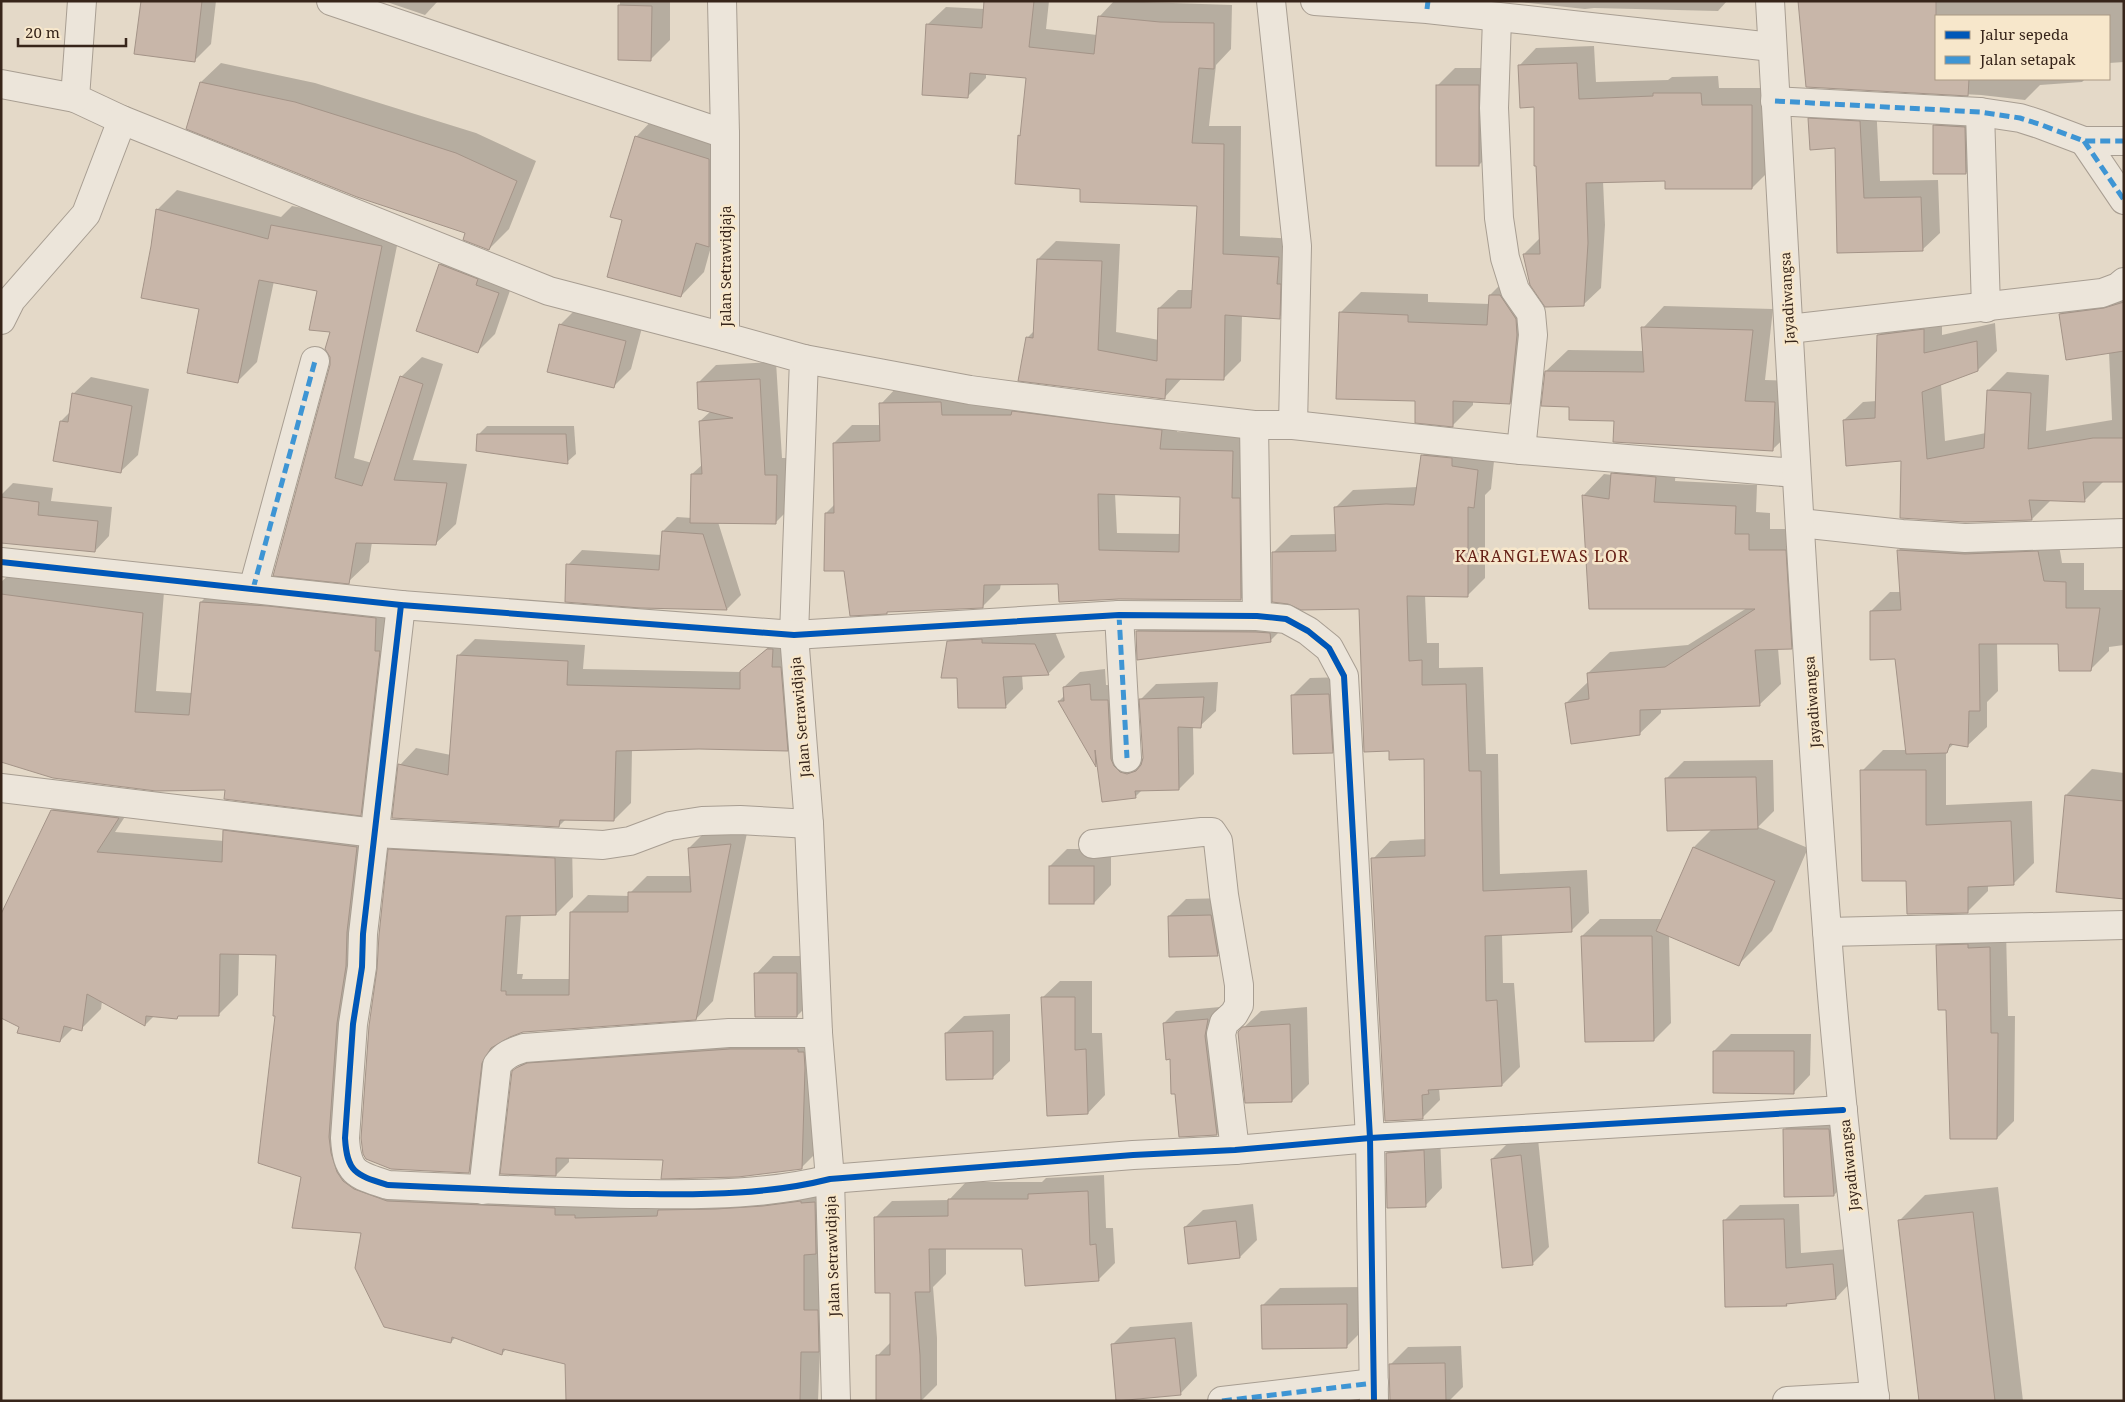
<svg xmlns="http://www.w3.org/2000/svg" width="2125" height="1402" font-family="'Noto Serif',serif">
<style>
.shadow{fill:#0003;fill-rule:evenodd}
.building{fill:#c8b6a9;stroke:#a49488;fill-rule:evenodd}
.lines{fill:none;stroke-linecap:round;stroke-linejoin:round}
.minor-casing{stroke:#a89e92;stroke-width:30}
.tertiary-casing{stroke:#a89e92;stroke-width:30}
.minor{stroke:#ece5da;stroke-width:28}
.tertiary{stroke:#ece5da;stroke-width:28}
.quiet{stroke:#3e95d4;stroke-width:5;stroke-dasharray:10 5;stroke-linecap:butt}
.cycleway-casing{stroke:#f7e7cb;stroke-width:9}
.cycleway{stroke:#0057b8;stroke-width:6}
.labels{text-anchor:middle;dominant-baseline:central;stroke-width:5;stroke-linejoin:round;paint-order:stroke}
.street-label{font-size:14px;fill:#37251a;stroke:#f7e7cb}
.quarter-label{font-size:16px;letter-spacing:1px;fill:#662117;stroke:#f7e7cb}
</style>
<rect width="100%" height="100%" fill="#e4d9c8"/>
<g class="shadow">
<polygon points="142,1 216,1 211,44 195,60"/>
<polygon points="384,1 438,1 425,15"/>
<polygon points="620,1 670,1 670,40 650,60 619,59"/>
<polygon points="986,1 1049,1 1046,29 1097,35 1099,17 1114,1 1232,5 1231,49 1216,65 1209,126 1241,126 1240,236 1296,239 1298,299 1279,317 1242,315 1241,361 1223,379 1182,378 1164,398 1019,380 1028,337 1035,330 1038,259 1056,241 1120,244 1116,332 1159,340 1159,308 1178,290 1193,290 1198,205 1081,188 1019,136 1022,134 1027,77 986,73 986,78 968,96 927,25 946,7 985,9"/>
<polygon points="1511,1 1727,1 1718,11 1594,8 1585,9"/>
<polygon points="1800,1 2124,1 2124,62 2109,63 2109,16 1936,16 1936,79 2085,79 2082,82 2040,85 2025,100 1981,95 1807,86"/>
<polygon points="1594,46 1596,82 1668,80 1672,77 1718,76 1719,88 1769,88 1769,171 1752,188 1666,180 1603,181 1605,225 1601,288 1583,305 1524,254 1540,238 1536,106 1519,66 1536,48"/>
<polygon points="221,63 315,83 476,133 536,161 509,229 489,249 466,232 201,82"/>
<polygon points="1455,68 1496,68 1496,148 1479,165 1438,85"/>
<polygon points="1826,102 1876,104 1880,181 1938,180 1940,233 1922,250 1839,252 1836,147 1809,119"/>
<polygon points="659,113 732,136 712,243 704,272 681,296 624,220 636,137"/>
<polygon points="1943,117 1973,119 1974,165 1966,173 1934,126"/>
<polygon points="177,190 281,217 292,206 401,226 354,458 372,463 401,377 422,357 443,364 413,460 467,464 456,524 435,544 372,542 369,562 348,582 275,574 331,365 331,331 319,290 274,281 257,362 237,382 201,308 157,210"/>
<polygon points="458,247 515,276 495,334 478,351 440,265"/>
<polygon points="1511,274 1531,382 1510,403 1473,401 1473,405 1452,426 1417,400 1340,313 1361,292 1428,294 1428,302 1490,304 1490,295"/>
<polygon points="2124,290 2124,480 2103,482 2085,500 2050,501 2032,519 1965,521 1902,460 1844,420 1863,402 1877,401 1879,335 1897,316 1942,311 1942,335 1995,323 1997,351 1978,370 1941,384 1945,441 1986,433 1988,391 2007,372 2049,375 2046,431 2112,420 2109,352 2060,314 2079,295"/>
<polygon points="1664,306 1773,309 1765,380 1795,381 1794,429 1772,450 1616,419 1571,406 1546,371 1568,350 1644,351 1643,328"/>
<polygon points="577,308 643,324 631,369 613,387 560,325"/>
<polygon points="776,362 782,458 793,458 793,505 776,522 718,522 741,595 727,609 640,606 568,565 582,550 661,555 663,531 677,517 692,518 692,474 703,464 700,421 711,411 698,383 716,365"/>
<polygon points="91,377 149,389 138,455 120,472 61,421 71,411 73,394"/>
<path d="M898,386L1179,413L1177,432L1250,434L1258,581L1241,599L1060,583H1001L1000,589L983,606L889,610L887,612L845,570L826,513L835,504L834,443L852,425H881V404ZM1115,493L1182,495L1181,534L1117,533Z"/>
<polygon points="487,426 574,426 576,454 567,462 479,434"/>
<polygon points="1440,438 1495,452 1491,489 1485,495 1485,578 1467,596 1425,595 1427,643 1439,643 1439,668 1483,667 1486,754 1498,754 1500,874 1587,870 1589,913 1571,931 1502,934 1503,983 1514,983 1520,1067 1502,1085 1439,1088 1440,1100 1422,1118 1373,859 1390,841 1426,839 1425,758 1390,749 1360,607 1273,553 1291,535 1337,534 1335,508 1353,490 1418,487 1423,455"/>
<polygon points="1634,452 1677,456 1675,481 1757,485 1756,512 1770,513 1770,529 1807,529 1813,626 1791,648 1778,648 1781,684 1759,705 1661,708 1661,713 1639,734 1566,703 1588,682 1588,673 1610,652 1688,645 1747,608 1583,496 1604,474 1612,475"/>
<polygon points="13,483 53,488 51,501 112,507 109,536 95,551 1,542 1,495"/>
<polygon points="1917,532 2057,533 2062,563 2084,563 2084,590 2124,590 2124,645 2109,647 2109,651 2090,670 2060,642 1997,642 1998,691 1987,702 1987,727 1968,745 1955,743 1946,751 1946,805 2032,801 2034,863 2013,884 1988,885 1988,891 1967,912 1908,880 1862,771 1883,750 1907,750 1896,658 1871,611 1890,592 1901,592 1898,551"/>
<polygon points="12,572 164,592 156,691 192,693 201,602 222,581 397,597 382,793 360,814 226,788 1,705 1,582"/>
<polygon points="1152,616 1285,626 1270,641 1137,631"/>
<polygon points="965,624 1053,627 1065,657 1048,674 1022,675 1023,689 1006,706 959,706 959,677 948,642"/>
<polygon points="785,632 804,733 787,750 699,748 632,750 631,803 614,820 566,819 559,826 400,765 416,748 451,755 458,656 475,639 585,645 583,669 741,672"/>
<polygon points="1105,669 1106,685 1123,685 1135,757 1144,759 1141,699 1156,684 1218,682 1216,711 1200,726 1193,726 1194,774 1179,789 1142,790 1135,797 1098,764 1097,765 1059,701 1065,695 1064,687 1080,672"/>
<polygon points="1346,677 1349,734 1332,752 1292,696 1310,678"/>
<polygon points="1773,760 1774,811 1758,827 1808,848 1772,931 1738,965 1669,935 1671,1023 1654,1040 1582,936 1600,919 1663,919 1694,847 1712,829 1667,778 1684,761"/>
<polygon points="2092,769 2124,773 2124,898 2058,891 2066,795"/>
<polygon points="72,791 137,798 115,832 224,841 225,831 244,811 376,827 353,1145 366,1164 407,1181 820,1182 838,1331 820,1350 818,1401 568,1401 566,1363 507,1348 502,1354 456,1337 451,1342 362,1232 303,1176 276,1015 277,954 239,953 238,995 218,1015 179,1015 177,1017 154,1016 145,1025 102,1001 101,1009 81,1029 74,1027 60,1041 52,810"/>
<polygon points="748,828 713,1001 696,1019 523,1031 500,1041 498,1045 486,1155 469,1172 379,970 390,850 407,833 572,842 573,897 556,914 521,915 517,974 523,974 522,979 570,979 571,912 588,895 630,896 630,893 647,876 691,876 689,848 706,831"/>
<polygon points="1067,849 1111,849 1111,885 1094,903 1050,866"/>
<polygon points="1228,898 1235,937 1218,954 1170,955 1169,916 1186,899"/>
<polygon points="1955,928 2006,930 2008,1016 2015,1016 2014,1121 1997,1138 1947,1009 1938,946"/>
<polygon points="773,956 814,956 814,999 797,1016 756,974"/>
<polygon points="1060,981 1092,981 1092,1033 1102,1033 1105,1095 1088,1113 1048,1114 1042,998"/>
<polygon points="1220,1007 1217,1023 1229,1122 1217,1134 1180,1136 1171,1058 1164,1023 1176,1011"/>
<polygon points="1307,1007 1309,1084 1292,1101 1239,1032 1261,1011"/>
<polygon points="1010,1014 1010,1061 992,1078 946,1033 964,1016"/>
<polygon points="1731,1034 1811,1034 1810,1075 1793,1093 1714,1051"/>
<polygon points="810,1036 814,1155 801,1168 665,1158 569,1157 569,1162 556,1175 513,1072 527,1059"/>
<polygon points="1846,1112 1851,1178 1834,1195 1784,1130 1802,1113"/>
<polygon points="1440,1134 1442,1188 1425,1206 1387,1153 1404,1136"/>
<polygon points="1538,1139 1549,1247 1532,1264 1492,1159 1509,1142"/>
<polygon points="1104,1175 1106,1228 1113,1228 1115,1263 1098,1280 1024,1248 946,1248 946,1274 933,1287 937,1338 937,1385 921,1401 877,1356 891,1342 891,1292 875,1218 892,1201 949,1200 966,1182 1042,1182 1046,1178"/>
<polygon points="1998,1187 2023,1401 1920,1401 1899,1221 1925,1195"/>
<polygon points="1253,1204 1257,1240 1240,1257 1185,1227 1203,1210"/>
<polygon points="1799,1204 1801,1253 1848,1249 1851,1282 1836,1298 1788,1303 1786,1304 1724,1221 1740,1205"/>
<polygon points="1363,1287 1363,1330 1346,1347 1262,1306 1280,1288"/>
<polygon points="1192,1322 1197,1376 1180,1394 1112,1345 1130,1327"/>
<polygon points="1461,1346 1463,1387 1449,1401 1390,1401 1390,1365 1408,1347"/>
</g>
<g class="building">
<polygon points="141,1 202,1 195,62 134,54"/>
<polygon points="984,1 1034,1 1029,47 1094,54 1098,16 1160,22 1214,23 1214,69 1199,68 1192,143 1224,144 1223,254 1279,257 1277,284 1281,284 1280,319 1225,315 1224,380 1166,379 1165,399 1018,381 1026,337 1033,338 1037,259 1102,261 1098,350 1157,361 1158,308 1191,308 1197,206 1080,202 1080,189 1015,184 1018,135 1020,136 1026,78 970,73 968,98 922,95 926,24 982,28"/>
<polygon points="1798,1 1936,1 1936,79 1969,79 1968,96 1806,87"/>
<polygon points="618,5 652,6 651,61 618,60"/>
<polygon points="1577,63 1579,99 1653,96 1653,93 1701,93 1702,105 1752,105 1752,189 1665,189 1665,181 1586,183 1588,243 1584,306 1545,307 1530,285 1523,254 1540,254 1536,166 1534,166 1534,107 1520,108 1518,65"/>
<polygon points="200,82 295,102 400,135 456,153 517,181 489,250 463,240 465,233 357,197 186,129"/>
<rect x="1436" y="85" width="43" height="81"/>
<polygon points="1808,118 1860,121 1864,198 1921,197 1923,251 1837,253 1835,148 1810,150"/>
<polygon points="1933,125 1965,127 1966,174 1933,174"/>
<polygon points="635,136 709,159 709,247 696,243 681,297 607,277 622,220 610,217"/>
<polygon points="156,209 268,239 271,225 382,246 335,478 362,486 400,376 423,384 394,480 447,483 436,545 356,543 349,584 273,576 330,365 330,357 325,349 330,332 309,330 317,291 259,280 238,383 187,373 199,309 141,298 151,246"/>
<polygon points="439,264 478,279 476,285 499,293 478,353 416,331"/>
<polygon points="1489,295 1500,295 1516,319 1517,335 1510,404 1453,401 1453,427 1415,423 1415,401 1336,399 1339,312 1408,315 1408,322 1487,325"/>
<polygon points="2124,302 2124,351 2066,360 2059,314 2104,308"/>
<polygon points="559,324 626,341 614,388 547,372"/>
<polygon points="1641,327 1753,330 1745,401 1775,402 1773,451 1613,442 1614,421 1569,420 1569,407 1541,406 1545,371 1644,372"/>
<polygon points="1924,329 1924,353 1977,341 1978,371 1922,392 1927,459 1984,448 1987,390 2031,393 2028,449 2093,438 2124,438 2124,482 2083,482 2085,502 2029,500 2032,520 1965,522 1900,518 1901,461 1846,466 1843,420 1875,418 1877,335"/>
<polygon points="760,379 765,475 777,475 776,524 690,523 691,474 702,474 699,421 733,418 698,409 697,382"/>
<polygon points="72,393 132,406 121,473 53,461 60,421 68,422"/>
<path d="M941,402L942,415H1011L1012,411L1162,430L1160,449L1233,451L1232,498H1240L1241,600L1119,599L1059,602L1058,584L984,585L983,608L887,612V614L850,616L844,571H824L825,513H834L833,443L880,441L879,403ZM1098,494L1180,497L1179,552L1099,550Z"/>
<polygon points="477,434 566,434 568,464 476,451"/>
<polygon points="1421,455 1452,458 1452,466 1478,470 1474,508 1468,507 1468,597 1407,596 1409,661 1422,660 1422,685 1466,684 1469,771 1481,771 1483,891 1570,887 1572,932 1485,936 1486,1001 1497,1000 1502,1086 1428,1090 1429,1094 1422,1095 1423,1119 1385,1121 1371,858 1425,856 1424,759 1389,760 1389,751 1364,752 1359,609 1301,610 1288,604 1272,602 1272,552 1336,551 1334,507 1386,504 1414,505"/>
<polygon points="1611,473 1656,477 1654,502 1736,506 1735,534 1749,534 1749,550 1786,550 1792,649 1755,650 1760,706 1640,710 1640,735 1571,744 1565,703 1589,699 1587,673 1665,667 1755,609 1589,609 1582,495 1609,499"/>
<polygon points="1,497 39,502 38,515 98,521 95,552 1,543"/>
<polygon points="662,531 703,534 727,610 640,608 565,602 566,564 659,570"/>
<polygon points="1897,550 1965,554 2038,551 2044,581 2066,582 2066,608 2100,608 2091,671 2059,671 2058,644 1979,644 1980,711 1969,711 1968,747 1950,744 1947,753 1906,754 1895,659 1870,660 1870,611 1901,610"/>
<polygon points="1,594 143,613 135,712 189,715 200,602 268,606 376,618 375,651 380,651 361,816 224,799 225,790 156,791 53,778 1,762"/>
<polygon points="1136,631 1256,632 1270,633 1271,642 1137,660"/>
<polygon points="982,639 982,643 1035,644 1049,675 1003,677 1006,708 958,708 957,678 941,678 947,641"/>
<polygon points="767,649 773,649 772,667 781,667 788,751 699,749 616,751 614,821 560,820 559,827 392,818 398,764 448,775 457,655 568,661 567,685 740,689 740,671"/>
<polygon points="1090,684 1091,700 1108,700 1111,759 1114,766 1120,772 1127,774 1136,771 1141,765 1143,758 1139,699 1204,697 1201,728 1178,727 1179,790 1135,791 1136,798 1102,802 1095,750 1096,767 1058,701 1064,701 1063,687"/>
<polygon points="1329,694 1333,753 1293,754 1291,695"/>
<polygon points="1860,770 1926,770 1926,825 2011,821 2014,885 1968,887 1968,913 1907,914 1906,881 1862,881"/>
<polygon points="1756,777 1758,829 1667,831 1665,778"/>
<polygon points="2065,795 2124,801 2124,899 2056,892"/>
<polygon points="51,810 119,818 97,852 222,862 223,830 357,847 347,932 346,966 337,1023 329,1137 331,1153 337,1172 343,1181 354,1189 387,1201 555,1208 555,1215 575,1215 575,1218 657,1216 658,1210 716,1209 763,1206 801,1201 801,1203 815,1202 816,1254 804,1255 804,1310 818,1310 819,1352 801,1352 800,1401 566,1401 565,1364 503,1349 502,1355 452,1337 451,1343 384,1327 355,1268 361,1233 292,1228 301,1177 258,1163 275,1016 273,1016 276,955 220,954 219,1016 178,1016 177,1019 146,1016 145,1026 87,994 82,1031 64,1026 60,1042 17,1033 19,1027 1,1018 1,914"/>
<polygon points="731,844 696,1020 523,1032 510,1037 491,1048 482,1063 469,1173 391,1169 366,1159 363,1154 361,1138 369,1026 377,969 379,935 388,849 555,858 556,915 506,916 501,991 506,991 506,995 569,995 570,912 628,912 628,892 691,892 688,848"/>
<polygon points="1693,847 1775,881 1739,966 1656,931"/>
<rect x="1049" y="866" width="45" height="38"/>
<polygon points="1211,915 1218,956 1169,957 1168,916"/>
<polygon points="1581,936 1652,936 1654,1041 1585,1042"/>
<polygon points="1968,944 1968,948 1990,947 1991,1033 1998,1033 1997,1139 1950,1139 1946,1010 1938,1010 1936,945"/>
<polygon points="754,973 797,973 797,1017 755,1017"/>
<polygon points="1041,997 1075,997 1075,1050 1086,1049 1088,1114 1047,1116"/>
<polygon points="1208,1019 1205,1036 1217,1135 1179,1137 1175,1094 1171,1094 1170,1059 1166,1060 1163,1023"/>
<polygon points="1290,1024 1292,1102 1245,1103 1238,1032 1242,1027"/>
<polygon points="993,1031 993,1079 946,1080 945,1033"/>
<polygon points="730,1049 798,1049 798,1052 804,1052 805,1068 802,1169 738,1177 661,1179 663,1160 556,1158 556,1176 500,1174 512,1071 516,1068 527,1063"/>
<polygon points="1713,1051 1794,1051 1794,1094 1713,1093"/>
<polygon points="1783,1129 1829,1129 1834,1196 1784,1197"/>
<polygon points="1424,1150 1426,1207 1387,1208 1386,1153"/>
<polygon points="1521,1155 1533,1265 1502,1268 1491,1159"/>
<polygon points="1088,1191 1090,1245 1096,1244 1099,1281 1025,1286 1022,1249 929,1249 930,1292 915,1292 920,1355 921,1401 876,1401 876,1355 890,1355 890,1293 875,1293 874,1217 948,1216 948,1199 1028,1199 1028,1194"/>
<polygon points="1973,1212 1995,1401 1919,1401 1898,1220"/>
<polygon points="1784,1219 1786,1268 1833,1264 1836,1299 1786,1304 1787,1306 1725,1307 1723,1220"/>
<polygon points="1236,1221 1240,1258 1188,1264 1184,1227"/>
<polygon points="1347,1304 1347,1348 1262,1349 1261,1305"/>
<polygon points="1175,1338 1181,1395 1116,1401 1111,1344"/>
<polygon points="1445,1363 1446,1401 1390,1401 1389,1364"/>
</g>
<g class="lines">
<g class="minor-casing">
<g id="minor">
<polyline points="82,1 75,98 122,120 549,291 725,337"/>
<polyline points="331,1 725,134"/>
<polyline points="722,1 725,134 725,337 804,359 794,635 809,824 818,1033 830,1179 836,1401"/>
<polyline points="1271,1 1297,246 1293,425"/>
<polyline points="1315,1 1427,9 1772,47"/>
<polyline points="1497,18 1494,108 1499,218 1505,258 1515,290 1531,313 1533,335 1521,450"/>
<polyline points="1,84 75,98"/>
<polyline points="1775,101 1980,112 2020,118 2039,124 2084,141 2124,141"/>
<polyline points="1980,112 1986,308"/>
<polyline points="2084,141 2124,200"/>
<polyline points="1,320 11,300 86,214 122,120"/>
<polyline points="1789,329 2102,293 2118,287 2124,282"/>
<polyline points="804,359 970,390 1113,409 1254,425 1293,425 1521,450 1795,473"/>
<polyline points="1254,425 1257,616"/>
<polyline points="1800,523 1902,534 1965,538 2124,533"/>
<polyline points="1,562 401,605 794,635 1119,615 1257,616 1286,619 1308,631 1329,648 1344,676 1370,1138 1374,1401"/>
<polyline points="253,589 315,361"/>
<path d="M401,605L363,934L362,967L353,1024L345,1138C347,1173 356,1175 388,1185C474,1189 560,1193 646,1194C707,1195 771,1194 830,1179L1133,1155L1235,1150L1370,1138L1843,1110"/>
<polyline points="1119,615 1127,758"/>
<polyline points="1,788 375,833 603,845 630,841 670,826 702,821 740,820 809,824"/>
<polyline points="1093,844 1202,832 1212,832 1218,841 1224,895 1239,985 1239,1005 1234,1014 1224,1023 1221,1034 1235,1150"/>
<polyline points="1827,932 2124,925"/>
<path d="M483,1190L497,1065C504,1055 512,1052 524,1048L729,1033H818"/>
<polyline points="1222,1401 1374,1383"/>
<polyline points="1787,1401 1875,1396"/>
</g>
</g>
<g class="tertiary-casing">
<path id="tertiary" d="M1770,1C1788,311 1803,621 1827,931C1838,1088 1858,1244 1875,1401"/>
</g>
<use href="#minor" class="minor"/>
<use href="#tertiary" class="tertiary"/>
<g class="quiet">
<polyline points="1427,9 1428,1"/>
<polyline points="1775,101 1980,112 2020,118 2039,124 2084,141 2124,141"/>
<polyline points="2084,141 2124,200"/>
<polyline points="253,589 315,361"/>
<polyline points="1119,615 1127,758"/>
<polyline points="1222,1401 1374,1383"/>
</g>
<g class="cycleway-casing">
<g id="cycleway">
<polyline points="1,562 401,605 794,635 1119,615 1257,616 1286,619 1308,631 1329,648 1344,676 1370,1138 1374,1401"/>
<path d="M401,605L363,934L362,967L353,1024L345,1138C347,1173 356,1175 388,1185C474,1189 560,1193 646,1194C707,1195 771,1194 830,1179L1133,1155L1235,1150L1370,1138L1843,1110"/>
</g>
</g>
<use href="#cycleway" class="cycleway"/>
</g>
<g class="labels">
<g class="street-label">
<text transform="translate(725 266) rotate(-90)">Jalan Setrawidjaja</text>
<text transform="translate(1787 298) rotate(-93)">Jayadiwangsa</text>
<text transform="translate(1812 702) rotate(-94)">Jayadiwangsa</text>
<text transform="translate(800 717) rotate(-95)">Jalan Setrawidjaja</text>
<text transform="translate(1849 1165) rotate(-96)">Jayadiwangsa</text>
<text transform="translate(832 1256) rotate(-92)">Jalan Setrawidjaja</text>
</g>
<g class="quarter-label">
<text x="1542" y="556">KARANGLEWAS LOR</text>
</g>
</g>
<rect width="2125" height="1402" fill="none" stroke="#37251a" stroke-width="5"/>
<rect x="1935" y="15" width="175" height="65" fill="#f7e7cb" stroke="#aa9984"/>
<rect x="1945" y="31" width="25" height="8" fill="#0057b8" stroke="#aa9984"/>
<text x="1980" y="40" font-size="15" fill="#37251a">Jalur sepeda</text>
<rect x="1945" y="56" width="25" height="8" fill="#3e95d4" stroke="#aa9984"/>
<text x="1980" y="65" font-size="15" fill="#37251a">Jalan setapak</text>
<path d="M18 38v8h108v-8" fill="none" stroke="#37251a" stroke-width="2.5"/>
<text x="25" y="38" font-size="15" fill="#37251a" stroke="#f7e7cb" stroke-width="4" paint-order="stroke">20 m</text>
</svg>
